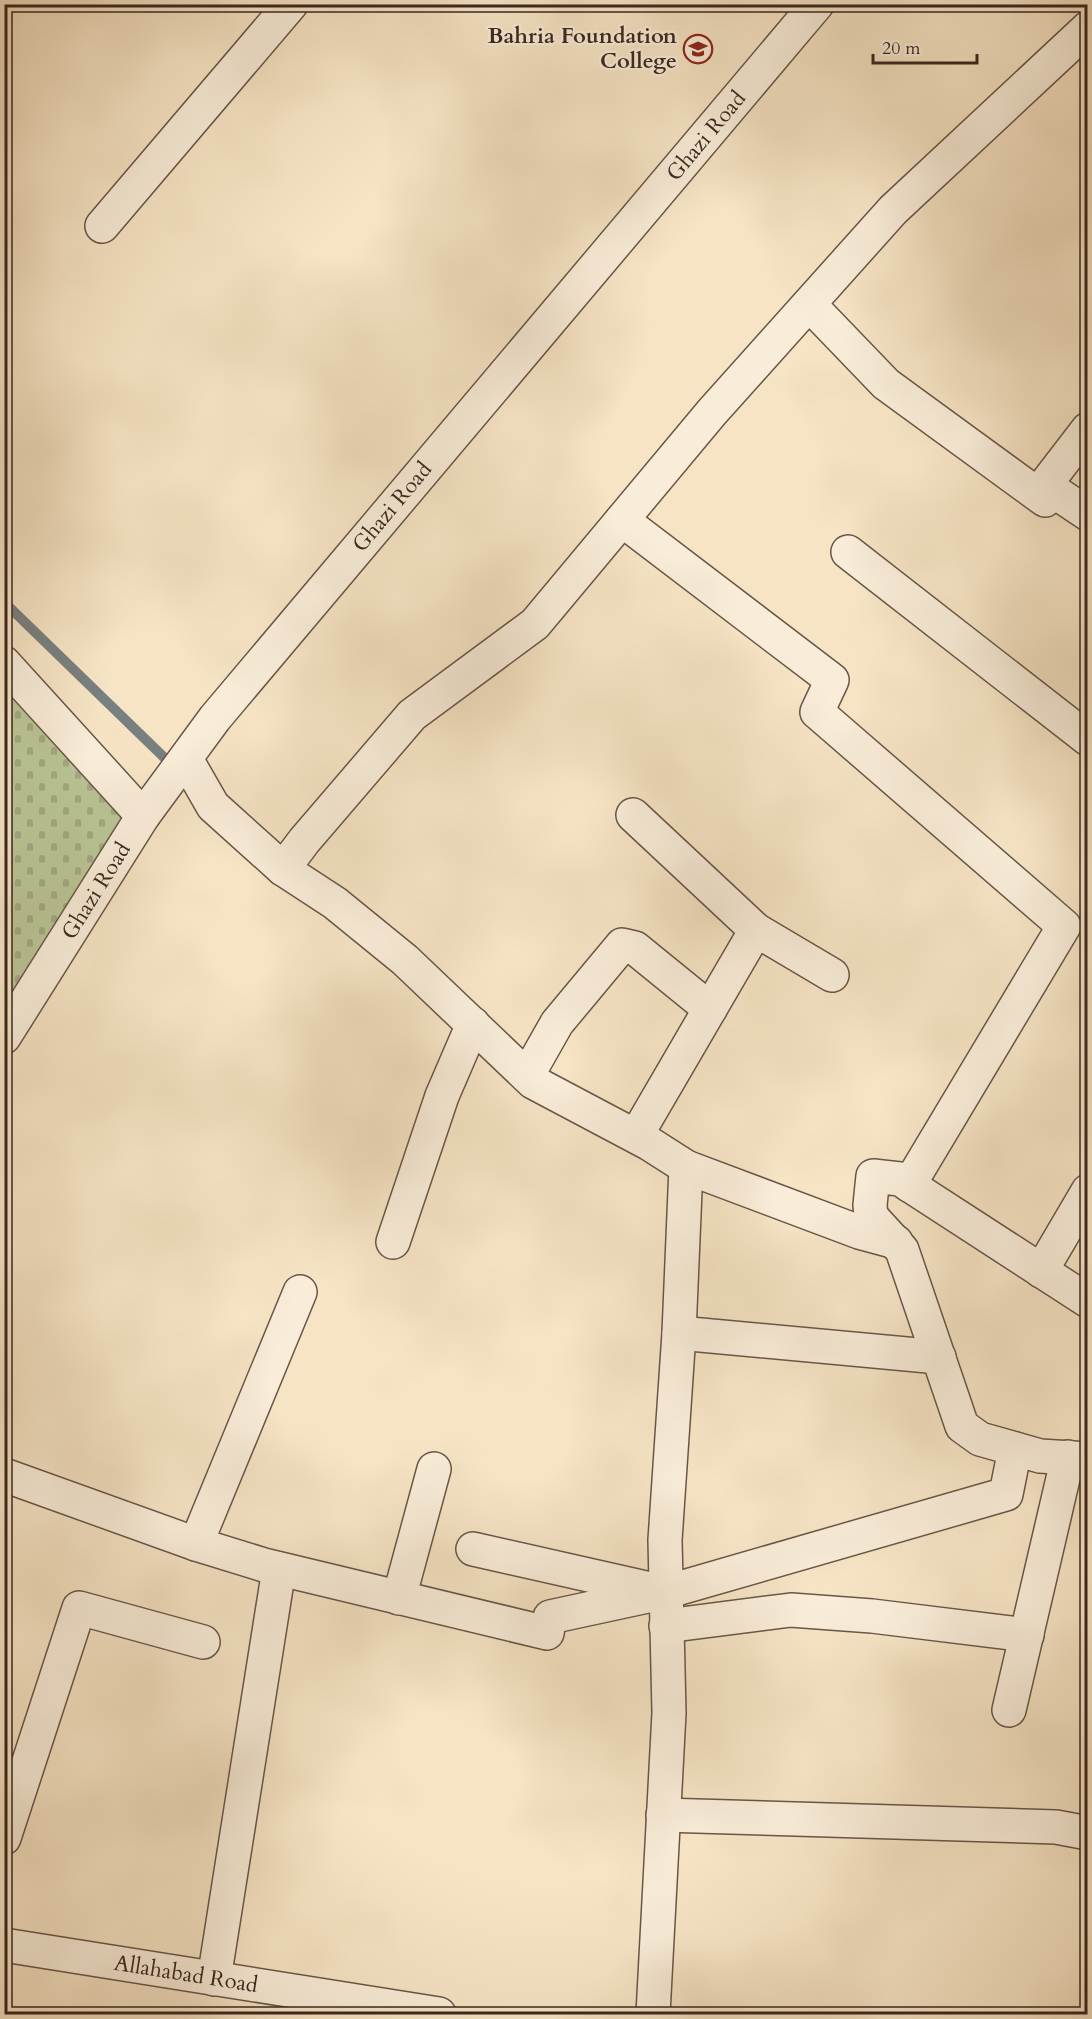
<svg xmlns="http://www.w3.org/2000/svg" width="1092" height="2019" font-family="Cardo,serif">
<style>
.cemetery{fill:url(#cemetery-stones);stroke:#7a765a;stroke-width:1.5}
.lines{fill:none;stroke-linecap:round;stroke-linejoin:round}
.stream{stroke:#788080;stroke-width:10}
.minor-casing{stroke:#695648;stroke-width:36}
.minor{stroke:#f9edd9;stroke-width:33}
.labels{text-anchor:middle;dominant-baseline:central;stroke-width:4.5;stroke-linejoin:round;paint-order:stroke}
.poi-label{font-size:22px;font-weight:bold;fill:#3a271f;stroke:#f9edd9;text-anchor:end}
.street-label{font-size:22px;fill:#3a271f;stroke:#f9edd9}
</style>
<defs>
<pattern id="cemetery-stones" width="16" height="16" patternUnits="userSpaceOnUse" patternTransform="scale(1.5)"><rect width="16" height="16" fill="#bac596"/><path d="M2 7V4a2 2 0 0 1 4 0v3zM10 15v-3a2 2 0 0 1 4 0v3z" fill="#a1a981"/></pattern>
</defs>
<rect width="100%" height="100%" fill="#f6e4c5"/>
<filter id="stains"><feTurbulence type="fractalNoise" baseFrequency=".00333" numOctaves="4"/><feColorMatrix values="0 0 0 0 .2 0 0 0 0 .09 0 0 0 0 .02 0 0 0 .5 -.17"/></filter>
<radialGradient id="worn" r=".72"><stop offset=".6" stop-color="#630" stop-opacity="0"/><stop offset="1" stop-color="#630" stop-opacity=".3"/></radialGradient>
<polygon class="cemetery" points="5,674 143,816 5,1030"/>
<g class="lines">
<polyline class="stream" points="4,602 175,768"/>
<g class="minor-casing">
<g id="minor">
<polyline points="102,226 291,4"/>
<polyline points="809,304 886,384 1045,500 1055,492 1088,514"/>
<polyline points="1038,494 1088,429"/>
<polyline points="622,520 832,680 817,712 1064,926 909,1185"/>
<polyline points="848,552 1088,739"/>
<polyline points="4,663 143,816"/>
<polyline points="186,759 213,806 283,869 335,903 405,960 533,1082 650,1144 686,1167 859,1232 896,1242"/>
<polyline points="633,815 756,930 832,975"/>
<polyline points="283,869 304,841 412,715 535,624 712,412 893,210 1088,28"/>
<polyline points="4,1037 143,816 215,718 817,4"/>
<polyline points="527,1076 557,1023 622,945 635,948 710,1009"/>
<polyline points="636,1136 756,930"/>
<polyline points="393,1242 442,1096 473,1024"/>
<polyline points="1041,1271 1088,1191"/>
<polyline points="1088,1301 900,1179 873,1176 870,1205 871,1216 902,1250 962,1426 980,1439 1040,1456 1088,1459"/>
<polyline points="679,1333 939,1357"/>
<polyline points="4,1475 196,1544 264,1565 547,1633 550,1617 666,1592 1006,1494 1015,1449"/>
<polyline points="196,1544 300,1292"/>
<polyline points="473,1549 655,1590"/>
<polyline points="399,1598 434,1469"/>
<polyline points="666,1626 791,1610 872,1616 1027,1635"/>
<polyline points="1009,1710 1068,1457"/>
<polyline points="663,1815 1056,1827 1088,1833"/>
<polyline points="4,1838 79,1608 203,1642"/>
<polyline points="4,1945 439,2014"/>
<polyline points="214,1979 279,1569"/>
<polyline points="653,2014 669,1713 665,1540 679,1333 686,1167"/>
</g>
</g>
<use href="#minor" class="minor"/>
</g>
<defs>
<g id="university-ring" transform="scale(1.5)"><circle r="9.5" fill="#f9edd9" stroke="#8f2418" stroke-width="1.5"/><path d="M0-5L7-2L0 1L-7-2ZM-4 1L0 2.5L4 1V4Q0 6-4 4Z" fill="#8f2418"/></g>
</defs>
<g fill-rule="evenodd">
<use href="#university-ring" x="698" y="49"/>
</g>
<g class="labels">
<g class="poi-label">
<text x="677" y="36">Bahria Foundation<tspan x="677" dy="25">College</tspan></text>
</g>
<g class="street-label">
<text transform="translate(706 136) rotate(-50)">Ghazi Road</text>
<text transform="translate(392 507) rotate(-50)">Ghazi Road</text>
<text transform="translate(96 891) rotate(-58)">Ghazi Road</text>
<text transform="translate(186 1974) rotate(9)">Allahabad Road</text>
</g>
</g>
<rect width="1092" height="2019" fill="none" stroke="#f6e4c5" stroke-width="24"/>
<rect x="6" y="6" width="1080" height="2007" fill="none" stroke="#3a271f" stroke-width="3"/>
<rect x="12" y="12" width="1068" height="1995" fill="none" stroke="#3a271f" stroke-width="1.5"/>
<path d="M873 54v9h104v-9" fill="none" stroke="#3a271f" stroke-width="3"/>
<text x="882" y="54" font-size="18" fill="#3a271f" stroke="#f9edd9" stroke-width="4.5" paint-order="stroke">20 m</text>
<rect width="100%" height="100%" filter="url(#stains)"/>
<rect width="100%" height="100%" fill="url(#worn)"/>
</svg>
